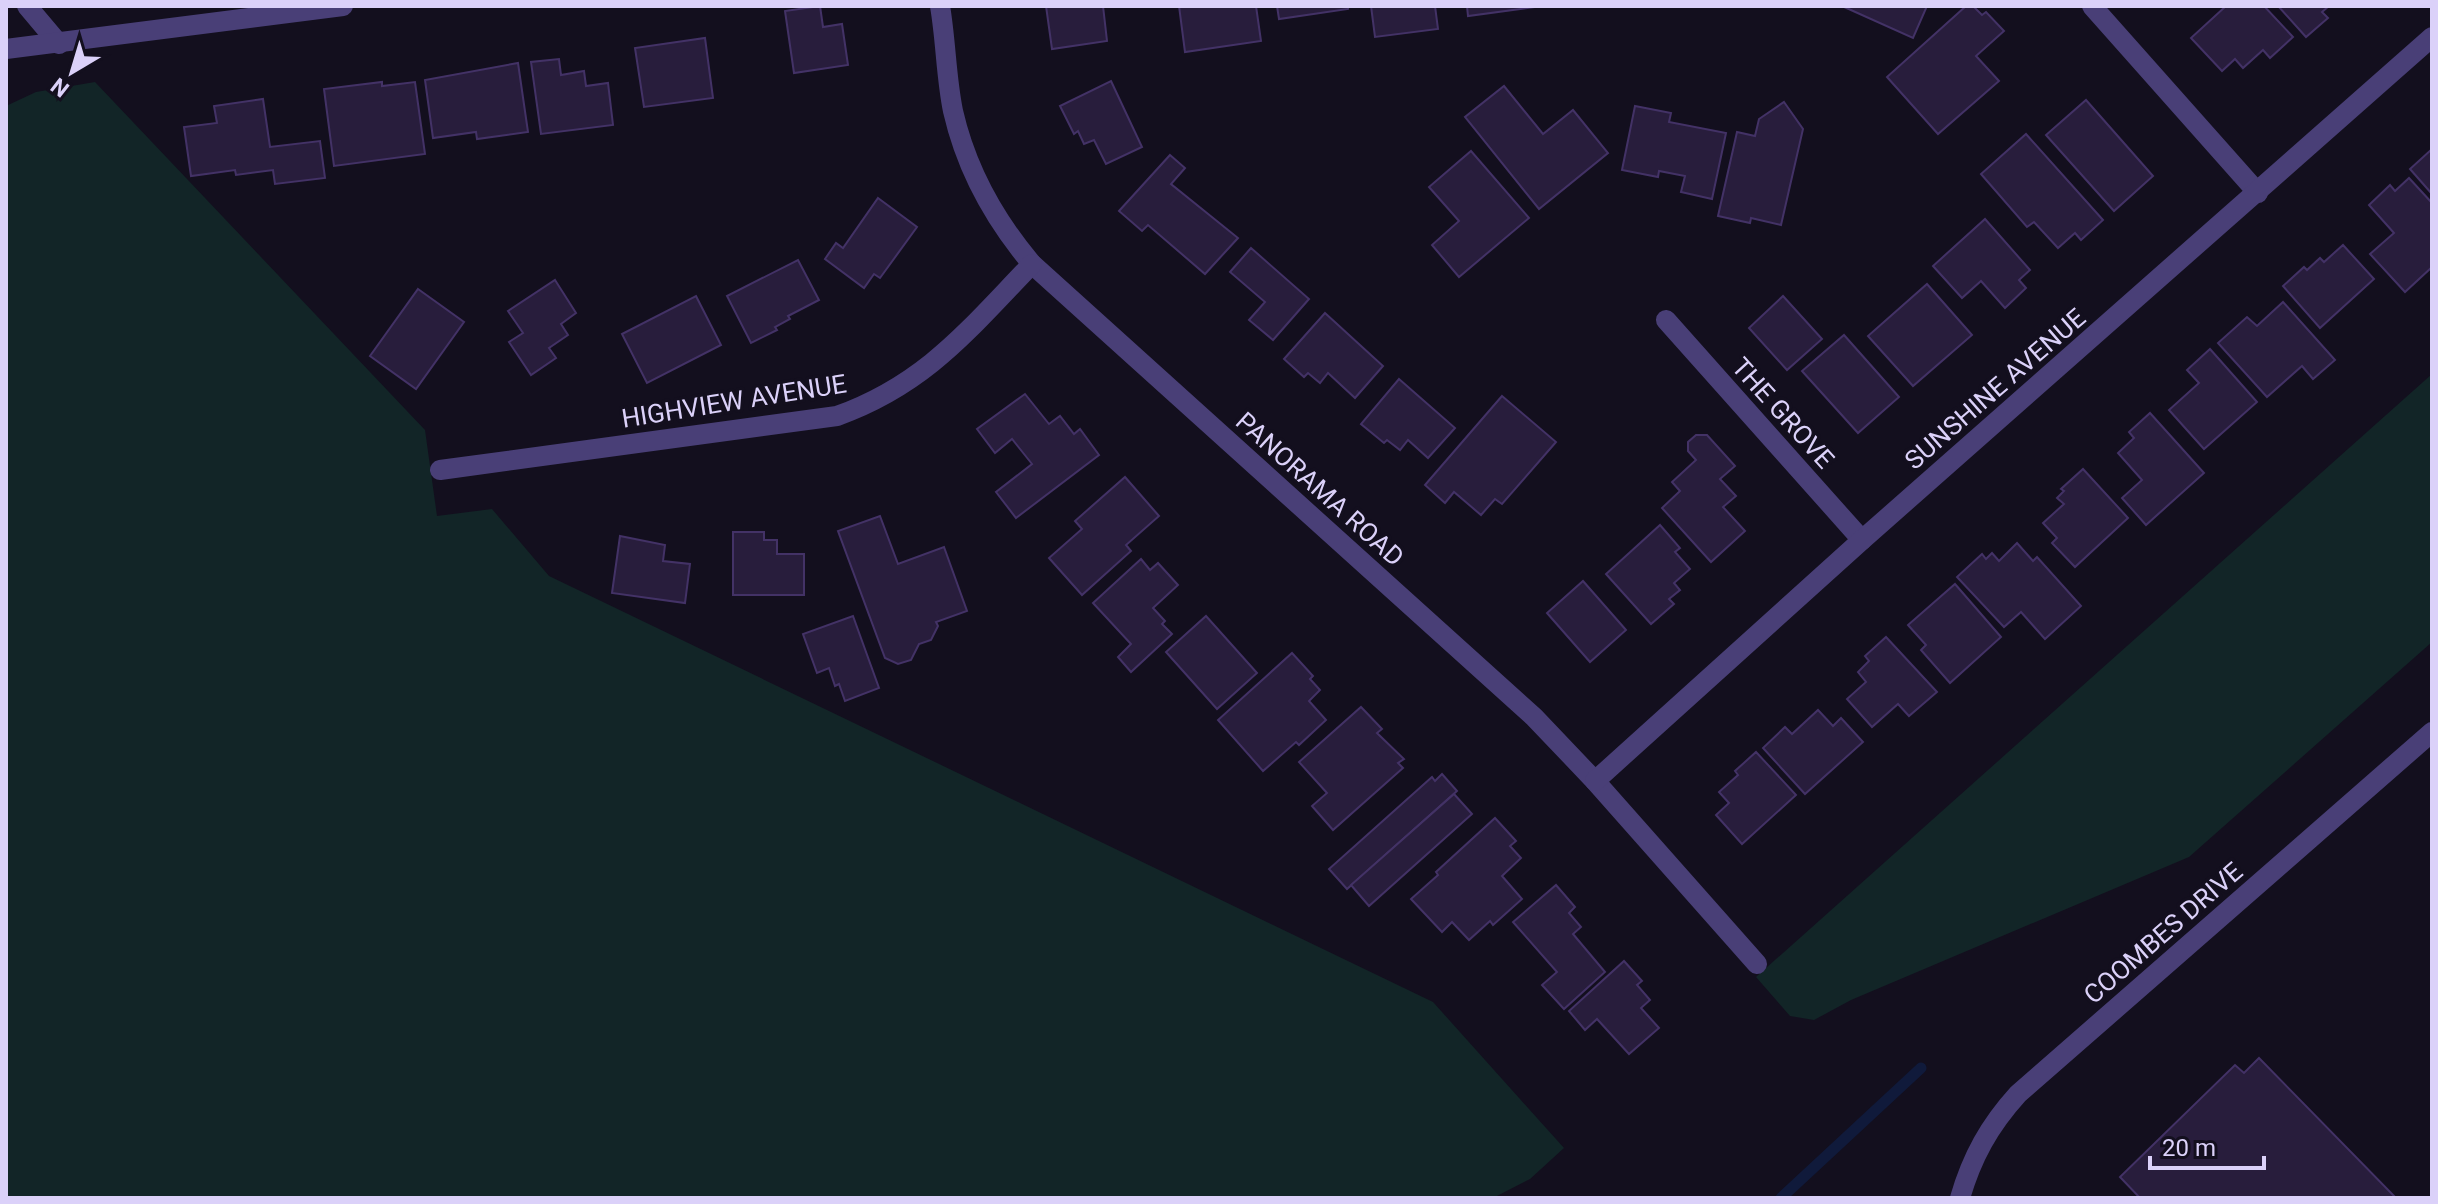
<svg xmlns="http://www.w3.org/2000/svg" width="2438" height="1204" font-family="Roboto,sans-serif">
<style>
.green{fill:#122527}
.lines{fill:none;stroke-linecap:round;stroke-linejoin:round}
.stream{stroke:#101a3b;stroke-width:11}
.building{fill:#281d3c;stroke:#433266;stroke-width:2}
.minor{stroke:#493f77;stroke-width:20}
.labels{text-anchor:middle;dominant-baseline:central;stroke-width:7;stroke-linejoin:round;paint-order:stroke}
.street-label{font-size:26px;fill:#dbd1f9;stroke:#130f1e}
</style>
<rect width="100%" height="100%" fill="#130f1e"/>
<g class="green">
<polygon points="95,82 425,430 437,516 492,509 549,576 1433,1002 1564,1148 1530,1179 1493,1198 6,1198 6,106 36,92"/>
<polygon points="2432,374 2432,642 2189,857 1851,1000 1814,1020 1790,1016 1756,977"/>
</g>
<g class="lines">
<polyline class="stream" points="1781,1198 1921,1068"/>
</g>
<g class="building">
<polygon points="820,6 823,27 842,24 848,65 794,73 785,11"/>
<polygon points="1046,6 1103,6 1107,41 1052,49"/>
<polygon points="1179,6 1256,6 1261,41 1185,52"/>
<polygon points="1277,6 1348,6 1348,9 1279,19"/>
<polygon points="1371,6 1435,6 1438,29 1375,37"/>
<polygon points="1467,6 1542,6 1468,16"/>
<polygon points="1842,6 1927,6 1913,38"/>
<polygon points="1966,6 1973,6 1982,15 1986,12 2004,31 1976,56 1999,81 1938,134 1887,77"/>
<polygon points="2226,6 2264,6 2293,37 2270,58 2263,50 2243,68 2235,59 2222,71 2191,38"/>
<polygon points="2278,6 2329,6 2322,12 2328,18 2306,37"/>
<polygon points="705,38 713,98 644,107 635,48"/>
<polygon points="559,59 561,75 584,71 586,86 608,83 613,125 541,134 531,62"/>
<polygon points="518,63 528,132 477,139 476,132 433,138 425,80"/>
<polygon points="1111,81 1142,147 1106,164 1094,140 1084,144 1078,131 1074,134 1060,106"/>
<polygon points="382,82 382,86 415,82 425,154 334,166 324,89"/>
<polygon points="1504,86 1543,134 1573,110 1608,153 1539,209 1465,117"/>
<polygon points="263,99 270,147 320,141 325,178 275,184 273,170 236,175 235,170 191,176 184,127 217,123 214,106"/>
<polygon points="2086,100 2153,176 2114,211 2046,135"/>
<polygon points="1784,102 1803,129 1781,225 1751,218 1750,223 1718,216 1737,132 1755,136 1759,119"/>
<polygon points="1635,106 1671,113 1669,122 1726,133 1712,199 1681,192 1685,176 1659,171 1658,177 1622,170"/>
<polygon points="2026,134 2103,220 2081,240 2075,233 2058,248 2034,222 2027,227 1981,174"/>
<polygon points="2432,149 2432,194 2410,169"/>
<polygon points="1471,151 1529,218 1459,277 1432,245 1459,221 1429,187"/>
<polygon points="1170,155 1185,168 1171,184 1238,238 1205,274 1148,225 1142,231 1119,211"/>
<polygon points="2409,178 2432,203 2432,267 2405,292 2370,254 2394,233 2369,205 2390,185 2395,191"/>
<polygon points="878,198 917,227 880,278 874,274 864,288 825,259 836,243 843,248"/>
<polygon points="1985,219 2030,270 2019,280 2026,288 2005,308 1981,281 1962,298 1933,266"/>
<polygon points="2343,245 2374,279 2320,328 2283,286 2304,267 2307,270 2320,258 2324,262"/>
<polygon points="1251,248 1309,299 1273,340 1249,320 1265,302 1230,272"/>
<polygon points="798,260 819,300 788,316 790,319 775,327 777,330 751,343 727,296"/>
<polygon points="555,280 576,313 561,324 568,335 549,348 556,358 531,375 509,342 523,333 508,311"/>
<polygon points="1927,284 1972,335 1913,386 1868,336"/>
<polygon points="418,289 464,322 416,389 370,356"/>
<polygon points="696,296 721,345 647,383 622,334"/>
<polygon points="1783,296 1822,339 1787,370 1749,328"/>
<polygon points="2283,302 2335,360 2313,379 2302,366 2267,397 2218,343 2247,317 2257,326"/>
<polygon points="1325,313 1383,366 1355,398 1328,373 1320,383 1308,373 1304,377 1284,359"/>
<polygon points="1844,335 1899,397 1858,433 1802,371"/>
<polygon points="2210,349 2257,402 2204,449 2169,410 2199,383 2187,370"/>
<polygon points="1399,379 1455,428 1428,458 1408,440 1400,450 1387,440 1384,443 1361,424"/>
<polygon points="1025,394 1049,424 1060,416 1074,434 1080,429 1099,455 1016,518 996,492 1032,464 1012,439 995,453 977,429"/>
<polygon points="1502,396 1556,442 1502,504 1495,499 1481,515 1454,492 1445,503 1425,485"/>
<polygon points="2150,413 2204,473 2146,525 2122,498 2142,480 2118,453 2134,438 2129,432"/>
<polygon points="1696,435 1707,435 1735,466 1720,479 1736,496 1723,507 1745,531 1711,562 1662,508 1680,491 1672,482 1696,460 1688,451 1688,442"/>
<polygon points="2083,469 2128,518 2075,567 2052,543 2057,538 2043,523 2064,504 2057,498 2064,491 2061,489"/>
<polygon points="1125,477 1159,516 1126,545 1131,551 1082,595 1049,558 1082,529 1075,521"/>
<polygon points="880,516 898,564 944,547 967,611 936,622 938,626 931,640 919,644 911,660 898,664 885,658 838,531"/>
<polygon points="1660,525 1680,548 1675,552 1690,569 1674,583 1680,590 1669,599 1674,604 1651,624 1606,574"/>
<polygon points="733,532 764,532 764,540 777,540 777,554 804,554 804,595 733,595"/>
<polygon points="620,536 665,545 663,561 690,564 685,603 612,593"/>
<polygon points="2017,543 2033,561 2037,557 2081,606 2045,639 2021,612 2004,627 1957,577 1982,554 1986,559 1992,553 1999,561"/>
<polygon points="1141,559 1150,570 1158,563 1178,585 1153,608 1165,621 1162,624 1172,634 1131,672 1118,657 1131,644 1093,603"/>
<polygon points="1583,581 1626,630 1590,662 1547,613"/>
<polygon points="1955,584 2001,637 1950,683 1921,650 1926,645 1908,625"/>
<polygon points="853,616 879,688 845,701 839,684 835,686 829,668 817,673 803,634"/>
<polygon points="1206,616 1257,673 1217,709 1166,652"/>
<polygon points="1886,637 1937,692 1909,716 1898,704 1872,727 1847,699 1866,682 1858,672 1869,661 1865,656"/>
<polygon points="1292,653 1313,676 1310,679 1320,690 1309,701 1326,720 1299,745 1296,742 1263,771 1218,720"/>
<polygon points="1361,707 1382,729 1377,733 1404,759 1398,763 1403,768 1333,830 1312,806 1327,793 1299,762"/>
<polygon points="1818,710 1833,726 1841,718 1863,742 1805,794 1763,748 1785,727 1792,734"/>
<polygon points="1756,752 1796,795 1742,844 1716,815 1729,803 1719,792 1738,775 1735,771"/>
<polygon points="1442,774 1457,791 1347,889 1329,869 1432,777 1435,781"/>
<polygon points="1454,794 1472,814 1369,906 1351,885"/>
<polygon points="1495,818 1516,841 1510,846 1521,858 1502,876 1522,899 1493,925 1490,921 1469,940 1452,922 1442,932 1411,899 1438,875 1436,872"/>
<polygon points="1556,885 1575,907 1569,913 1581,927 1573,934 1605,972 1564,1009 1542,985 1557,972 1513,922"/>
<polygon points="1624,961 1642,981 1637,985 1650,1000 1641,1008 1659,1028 1629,1054 1597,1019 1585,1030 1569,1011"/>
<polygon points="2259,1058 2396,1198 2140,1198 2120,1177 2235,1065 2244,1073"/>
</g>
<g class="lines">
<g class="minor">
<polyline points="27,6 59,44"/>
<path d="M940,6C946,41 946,77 953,111C966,168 994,219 1032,264L1534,717L1595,781L1757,964"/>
<polyline points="2092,6 2258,193"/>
<polyline points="6,49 343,6"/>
<polyline points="1666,320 1862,540"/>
<path d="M440,470L837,416C926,384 968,330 1032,264"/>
<polyline points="1595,781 1862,540 2432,37"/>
<path d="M1960,1198C1972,1157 1989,1126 2018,1094L2432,732"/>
</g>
</g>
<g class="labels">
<g class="street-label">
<text transform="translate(1995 389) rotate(-41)">SUNSHINE AVENUE</text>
<text transform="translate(734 401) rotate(-9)">HIGHVIEW AVENUE</text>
<text transform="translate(1783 413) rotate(48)">THE GROVE</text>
<text transform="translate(1320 489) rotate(42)">PANORAMA ROAD</text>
<text transform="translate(2163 933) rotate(-41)">COOMBES DRIVE</text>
</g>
</g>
<rect width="2438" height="1204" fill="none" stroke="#dbd1f9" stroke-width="16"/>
<g transform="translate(72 72) rotate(218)" stroke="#130f1e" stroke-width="6" paint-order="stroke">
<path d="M0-6L14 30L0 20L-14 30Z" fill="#dbd1f9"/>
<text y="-12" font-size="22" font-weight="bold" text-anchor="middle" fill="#dbd1f9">N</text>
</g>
<path d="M2150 1156v12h114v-12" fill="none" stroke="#dbd1f9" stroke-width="4"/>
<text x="2162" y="1156" font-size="24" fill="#dbd1f9" stroke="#130f1e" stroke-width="6" paint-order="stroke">20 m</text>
</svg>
